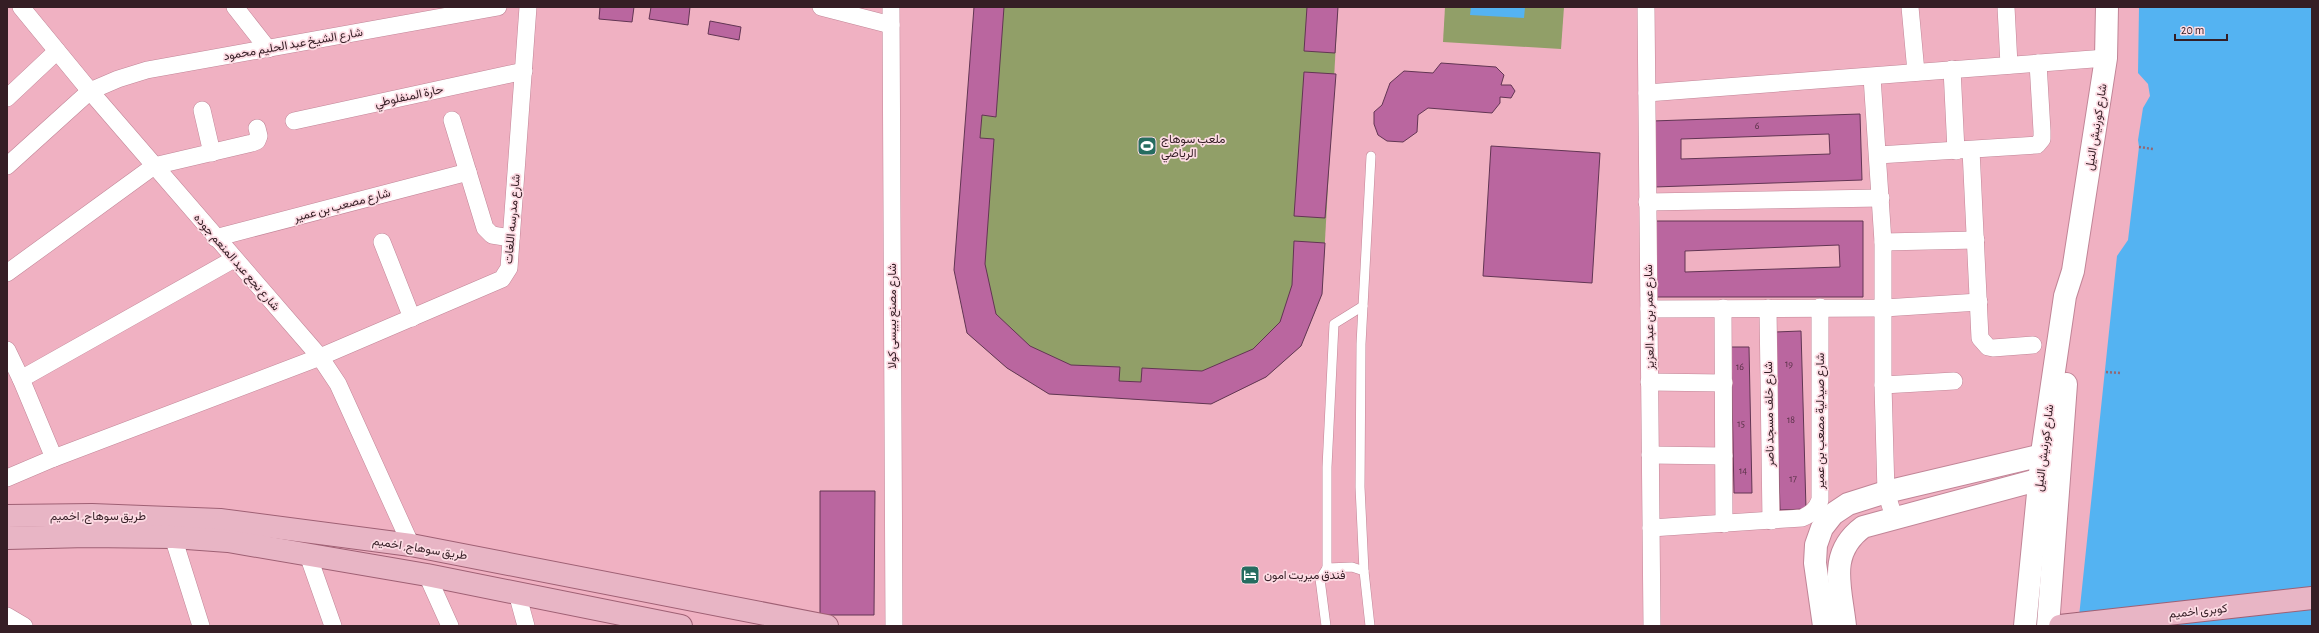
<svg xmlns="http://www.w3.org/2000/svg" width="2319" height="633" font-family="'Alegreya Sans',Vazirmatn,sans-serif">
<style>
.green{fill:#919f68}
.water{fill:#54b3f2}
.building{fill:#ba669f;stroke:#623553;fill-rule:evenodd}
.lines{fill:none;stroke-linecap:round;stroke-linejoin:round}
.service-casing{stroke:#c18597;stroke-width:10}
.minor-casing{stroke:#c18597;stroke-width:18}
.secondary-casing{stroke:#c18597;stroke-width:24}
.primary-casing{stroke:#9f6074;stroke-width:24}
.path{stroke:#936874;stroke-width:2.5;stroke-dasharray:2 2;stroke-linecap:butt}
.service{stroke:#fff;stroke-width:9}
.minor{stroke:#fff;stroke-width:17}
.secondary{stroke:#fff;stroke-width:22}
.primary{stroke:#e8b5c5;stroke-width:22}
.labels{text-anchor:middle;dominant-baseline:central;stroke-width:3.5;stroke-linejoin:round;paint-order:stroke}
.number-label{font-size:10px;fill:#563044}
.street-label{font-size:12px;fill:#351e25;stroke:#fddce4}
.poi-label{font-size:12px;fill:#351e25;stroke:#fddce4;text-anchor:start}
</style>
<rect width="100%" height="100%" fill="#f0b1c2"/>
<g class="green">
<polygon points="974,7 1338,7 1322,294 1301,346 1266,377 1211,404 1049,394 1007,368 967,333"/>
<polygon points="1445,7 1564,7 1561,49 1443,42"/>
</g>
<g class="water">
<polygon points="1471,7 1525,7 1524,18 1470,15"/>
<polygon points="2139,7 2312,7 2312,626 2078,626 2117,256 2128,240 2139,147 2138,140 2143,108 2150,96 2148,84 2138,73"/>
</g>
<g class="building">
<polygon points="600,7 634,7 632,22 599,19"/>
<polygon points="651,7 690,7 688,25 649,19"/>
<polygon points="974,7 1004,7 996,117 982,115 980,138 994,139 985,264 996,314 1030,346 1071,365 1120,367 1119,381 1141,382 1142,368 1202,371 1253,349 1280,322 1292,285 1294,241 1325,243 1322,294 1301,346 1266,377 1211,404 1049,394 1007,368 967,333 954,270"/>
<polygon points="1307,7 1338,7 1335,53 1304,51"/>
<polygon points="710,21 741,27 739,40 708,34"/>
<polygon points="1441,63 1496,67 1504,75 1501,85 1511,85 1515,91 1511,98 1500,97 1500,103 1492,113 1428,108 1418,115 1417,132 1403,142 1387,141 1378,135 1374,124 1374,112 1382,105 1390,83 1404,71 1433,73"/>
<polygon points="1304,72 1336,74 1325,218 1294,216"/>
<path d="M1860,114L1862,180L1654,187L1652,121ZM1829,134L1830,154L1681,159V139Z"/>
<polygon points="1491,146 1600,153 1592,283 1483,276"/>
<path d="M1655,221H1863V297H1655ZM1839,245L1840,267L1685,272V251Z"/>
<polygon points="1801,331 1806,509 1780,510 1775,332"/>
<polygon points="1731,347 1749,347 1752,493 1734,493"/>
<polygon points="820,491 875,491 874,615 820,615"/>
</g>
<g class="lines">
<g class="service-casing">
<g id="service">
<polyline points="1327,568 1327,467 1334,324 1363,306"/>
<polyline points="1364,571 1360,487 1361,344 1371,156"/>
<polyline points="1326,626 1320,579 1327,568 1352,567 1364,571 1370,626"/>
</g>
</g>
<g class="minor-casing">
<g id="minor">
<polyline points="21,7 90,91 320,357 338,384 411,545"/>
<polyline points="235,7 268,49"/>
<polyline points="821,7 891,25"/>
<polyline points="891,7 894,626"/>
<polyline points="1646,7 1652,626"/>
<polyline points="1910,7 1916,72"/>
<polyline points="2006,7 2009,65"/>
<polyline points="1952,69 1956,151"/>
<polyline points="1872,77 1883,242 1883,385 1886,492 1894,517"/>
<polyline points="1647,93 2106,58"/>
<polyline points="7,98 57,51"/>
<polyline points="202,110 212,153"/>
<polyline points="452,120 485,228 492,235 511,238"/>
<polyline points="294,121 524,71"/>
<polyline points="1971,150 1980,338 1988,347 1993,348 2033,345"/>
<polyline points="1878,155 2037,145 2042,139 2042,131 2038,63"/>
<polyline points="7,166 90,91 118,79 147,70 498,7"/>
<polyline points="1647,202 1881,198"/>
<polyline points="215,238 468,172"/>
<polyline points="382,242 412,318"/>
<polyline points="1883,242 1976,240"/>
<polyline points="7,273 154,166 252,143 257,141 259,136 257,128"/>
<polyline points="1723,308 1724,524"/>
<polyline points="1768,308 1771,521"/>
<polyline points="1649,309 1884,308 1979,302"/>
<polyline points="7,350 21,379 234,259"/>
<polyline points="1649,382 1724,383"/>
<polyline points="1883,385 1954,381"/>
<polyline points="1650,455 1724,456"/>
<polyline points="54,458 320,357 502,279 509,268 528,7"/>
<polyline points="7,478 54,458 21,379"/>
<path d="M1651,528L1802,518C1811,514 1816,510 1820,500V307"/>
<polyline points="173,537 201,626"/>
<polyline points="308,555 333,626"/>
<polyline points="427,575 450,626"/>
<polyline points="517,593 526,626"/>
<polyline points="7,616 24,626"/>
</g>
</g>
<g class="secondary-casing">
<g id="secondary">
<polyline points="1824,626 1815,563 1816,545 1822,528 1833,514 1848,504 1886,492 2055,452"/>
<path d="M1845,626C1841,587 1827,554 1863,527L2052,476"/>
<polyline points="2025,626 2042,453 2065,296 2073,271 2106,58 2107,7"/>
<polyline points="2048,626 2066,384"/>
</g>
</g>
<g class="primary-casing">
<g id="primary">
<polyline points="7,516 92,515 220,520 411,545 827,626"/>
<polyline points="7,538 87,536 173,537 228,541 427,575 681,626"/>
<polyline points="2060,626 2312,598"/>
</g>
</g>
<g class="path">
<polyline points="2139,147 2153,149"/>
<polyline points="2106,372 2121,373"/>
</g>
<use href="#service" class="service"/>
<use href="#minor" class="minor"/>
<use href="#secondary" class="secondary"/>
<use href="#primary" class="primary"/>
</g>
<defs>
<g id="stadium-square" transform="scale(1)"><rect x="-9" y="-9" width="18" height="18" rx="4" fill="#256c60" stroke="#fddce4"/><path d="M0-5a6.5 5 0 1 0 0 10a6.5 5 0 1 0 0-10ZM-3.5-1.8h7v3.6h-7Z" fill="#fff"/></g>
<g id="hotel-square" transform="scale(1)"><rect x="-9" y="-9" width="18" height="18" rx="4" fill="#256c60" stroke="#fddce4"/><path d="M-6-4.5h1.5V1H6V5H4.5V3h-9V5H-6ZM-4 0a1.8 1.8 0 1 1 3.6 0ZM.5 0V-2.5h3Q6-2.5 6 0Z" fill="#fff"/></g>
</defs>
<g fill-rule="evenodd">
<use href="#stadium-square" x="1147" y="146"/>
<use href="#hotel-square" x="1250" y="575"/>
</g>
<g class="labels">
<g class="number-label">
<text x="1757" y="126">6</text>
<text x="1789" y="364">19</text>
<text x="1740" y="367">16</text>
<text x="1791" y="420">18</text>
<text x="1741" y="424">15</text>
<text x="1743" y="471">14</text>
<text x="1793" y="479">17</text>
</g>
<g class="street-label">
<text transform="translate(293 44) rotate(-10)">شارع الشيخ عبد الحليم محمود</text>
<text transform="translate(409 96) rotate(-12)">حارة المنفلوطي</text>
<text transform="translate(2096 127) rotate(-81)">شارع كورنيش النيل</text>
<text transform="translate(342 205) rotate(-15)">شارع مصعب بن عمير</text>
<text transform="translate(512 219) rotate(-85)">شارع مدرسه اللغات</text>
<text transform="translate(237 262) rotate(49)">شارع نجع عبد المنعم جوده</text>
<text transform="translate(892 316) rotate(-90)">شارع مصنع بيبسى كولا</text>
<text transform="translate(1649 317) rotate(-91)">شارع عمر بن عبد العزيز</text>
<text transform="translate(1769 414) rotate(-91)">شارع خلف مسجد ناصر</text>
<text transform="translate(1820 421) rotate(-90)">شارع صيدلية مصعب بن عمير</text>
<text transform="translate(2044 448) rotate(-83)">شارع كورنيش النيل</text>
<text x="98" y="516">طريق سوهاج, اخميم</text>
<text transform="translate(420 548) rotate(9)">طريق سوهاج, اخميم</text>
<text transform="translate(2198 611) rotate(-6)">كوبرى اخميم</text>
</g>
<g class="poi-label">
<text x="1161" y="139">ملعب سوهاج<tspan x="1161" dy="14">الرياضي</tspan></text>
<text x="1264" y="575">فندق ميريت امون</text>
</g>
</g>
<rect width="2319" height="633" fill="none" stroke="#351e25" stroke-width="16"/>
<path d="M2175 34v6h52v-6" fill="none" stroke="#351e25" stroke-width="2"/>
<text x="2181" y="34" font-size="12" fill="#351e25" stroke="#fddce4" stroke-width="3" paint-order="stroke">20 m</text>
</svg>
